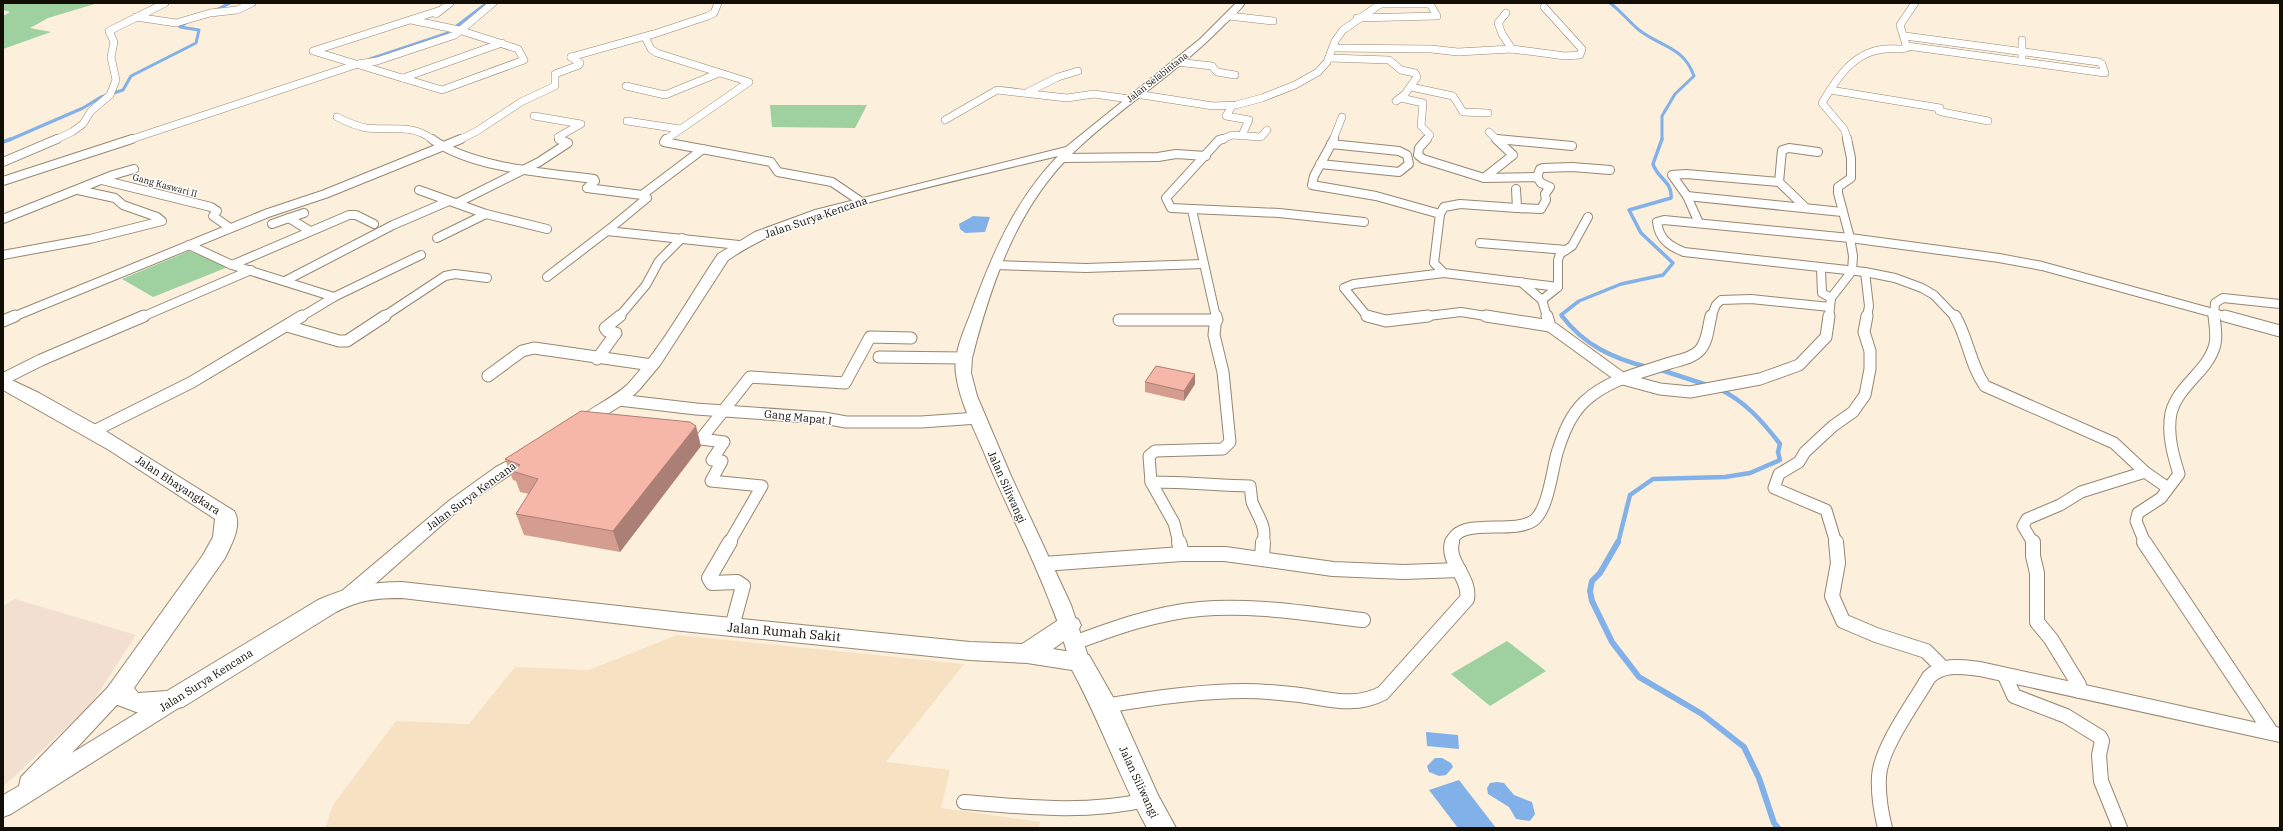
<svg xmlns="http://www.w3.org/2000/svg" width="2283" height="831" font-family="'IBM Plex Serif',serif">
<style>
.built{fill:#f6e2c3}
.education{fill:#f2dfd0}
.green{fill:#9ed0a0}
.water{fill:#82b0e9}
.lines{fill:none;stroke-linecap:round;stroke-linejoin:round}
.stream-far3{stroke:#82b0e9;stroke-width:3}
.stream-far2{stroke:#82b0e9;stroke-width:3.5}
.stream-far1{stroke:#82b0e9;stroke-width:4.5}
.stream{stroke:#82b0e9;stroke-width:6}
.street-far3-casing{stroke:#968771;stroke-width:8}
.street-far2-casing{stroke:#968771;stroke-width:10}
.street-far1-casing{stroke:#968771;stroke-width:13}
.street-casing{stroke:#968771;stroke-width:16}
.secondary-casing{stroke:#968771;stroke-width:2}
.highway-casing{stroke:#968771;stroke-width:2}
.street-far3{stroke:#fff;stroke-width:7}
.street-far2{stroke:#fff;stroke-width:8}
.street-far1{stroke:#fff;stroke-width:11}
.street{stroke:#fff;stroke-width:14}
.secondary{fill:#fff;fill-rule:evenodd}
.highway{fill:#fff;fill-rule:evenodd}
.wall{fill:#d49d90}
.shaded-wall{fill:#ac7f76}
.building{fill:#f6b6a8;stroke:#ac7f76}
.labels{text-anchor:middle;dominant-baseline:central;stroke-width:3;stroke-linejoin:round;paint-order:stroke}
.far-street-label{font-size:9px;fill:#120d05;stroke:#fff}
.street-label{font-size:11px;fill:#120d05;stroke:#fff}
.near-street-label{font-size:13px;fill:#120d05;stroke:#fff}
</style>
<rect width="100%" height="100%" fill="#fcefdc"/>
<polygon class="built" points="677,635 964,664 886,762 950,770 941,808 1040,822 1039,828 325,828 333,805 396,721 469,724 515,667 589,670"/>
<polygon class="education" points="15,599 136,635 91,704 3,787 3,606"/>
<g class="green">
<polygon points="3,3 98,3 48,18 30,28 51,32 3,49 3,16 10,12 3,10"/>
<polygon points="770,105 867,105 855,128 772,127"/>
<polygon points="189,251 228,267 153,297 122,279"/>
<polygon points="1507,641 1546,671 1490,706 1451,674"/>
</g>
<g class="water">
<polygon points="973,216 990,217 985,232 965,233 960,229 959,224"/>
<polygon points="1426,732 1458,735 1459,749 1427,746"/>
<polygon points="1435,758 1442,758 1451,763 1453,767 1446,775 1439,776 1429,772 1427,766"/>
<polygon points="1459,780 1496,828 1458,828 1429,790"/>
<polygon points="1497,782 1504,783 1514,795 1532,802 1535,814 1530,821 1516,819 1509,807 1488,794 1487,788 1490,783"/>
</g>
<g class="lines">
<g class="stream-far3">
<path d="M1610,3C1621,11 1629,22 1639,30C1661,47 1684,47 1694,76L1675,94L1662,116V140"/>
<polyline points="216,10 230,3"/>
<polyline points="454,28 487,3"/>
<polyline points="370,59 448,33"/>
<polyline points="9,140 83,108 101,97 123,90 131,76 196,43 199,30 180,27 187,22"/>
</g>
<g class="stream-far2">
<polyline points="3,142 11,139"/>
<path d="M1562,317L1561,315L1579,301L1621,284L1663,275L1673,263L1641,233L1629,210L1671,198C1673,182 1657,178 1653,164L1662,139"/>
</g>
<g class="stream-far1">
<path d="M1562,316C1584,345 1612,358 1647,367"/>
<polyline points="1658,369 1710,386"/>
<path d="M1618,543L1630,495L1653,479L1725,477L1750,473L1780,460L1778,452L1780,444C1763,422 1745,401 1719,389"/>
</g>
<polyline class="stream" points="1618,542 1600,573 1592,581 1590,591 1592,601 1612,642 1639,677 1702,714 1744,747 1759,778 1774,823 1778,828"/>
<g class="street-far3-casing">
<g id="street-far3">
<polyline points="1506,13 1498,23 1502,34 1512,49"/>
<polyline points="436,14 450,3"/>
<polyline points="1229,16 1273,21"/>
<polyline points="136,17 176,23 210,13 237,10 252,3"/>
<polyline points="1357,18 1437,16 1430,4 1379,4"/>
<polyline points="411,20 459,30 518,49 524,60 442,90 313,51 441,10"/>
<polyline points="1905,36 2099,62 2102,64 2105,73 1907,46"/>
<polyline points="2022,40 2022,59"/>
<polyline points="1335,48 1431,49 1458,52 1512,49 1565,56 1580,55 1582,49 1544,7"/>
<polyline points="571,57 653,34"/>
<polyline points="1329,58 1389,60 1401,70 1415,73 1417,77 1405,94 1396,101"/>
<polyline points="1176,62 1212,66 1217,72 1235,75"/>
<polyline points="403,78 502,43"/>
<polyline points="626,86 665,95 719,73"/>
<polyline points="1411,87 1453,96 1463,112 1488,113"/>
<polyline points="1830,90 1940,108 1939,111 1942,112 1988,121"/>
<polyline points="1028,92 1058,77 1078,71"/>
<polyline points="1136,94 1213,106 1236,105 1262,98 1295,85 1318,72 1327,62 1335,41 1343,30 1382,3"/>
<polyline points="1401,98 1423,103 1421,126 1430,135 1426,140"/>
<polyline points="1232,106 1226,116 1249,120 1242,135"/>
<polyline points="534,116 581,124 558,137 559,140"/>
<path d="M337,117C347,122 356,126 366,128C391,131 412,123 433,140"/>
<polyline points="945,120 997,90 1067,98 1094,94 1129,99"/>
<polyline points="627,121 680,129"/>
<polyline points="1489,132 1497,140"/>
<polyline points="1497,139 1503,140"/>
<polyline points="55,140 72,132 83,124 91,111 110,95 116,80 111,57 114,42 109,31 165,3"/>
<polyline points="129,140 358,64 377,61 455,35 493,3"/>
<polyline points="459,140 477,131 521,102 555,86 555,74 579,65 580,63 571,57"/>
<polyline points="665,140 749,82 657,53 651,49 646,39 648,36 708,16 714,13 718,3"/>
<polyline points="1220,140 1232,135 1261,137 1267,130"/>
<polyline points="1333,140 1342,117"/>
<path d="M1848,140L1844,129L1822,103C1837,78 1853,52 1885,49C1893,48 1900,50 1907,48L1900,25L1915,3"/>
</g>
</g>
<g class="street-far2-casing">
<g id="street-far2">
<path d="M432,139C470,168 547,173 594,179L595,181L587,188L642,195L647,198L607,231L739,245"/>
<polyline points="666,139 664,142 771,162 778,172 832,182 860,201"/>
<polyline points="1223,139 1219,140 1166,198 1171,208 1279,213 1364,222"/>
<polyline points="1334,139 1314,176 1312,185 1376,196 1440,214 1434,263 1444,273 1558,287"/>
<polyline points="1427,139 1419,148 1418,155 1423,159 1484,178 1537,177 1541,183 1550,187 1545,194 1546,200 1541,209 1517,208"/>
<polyline points="1497,139 1572,146"/>
<polyline points="1063,158 1158,157 1176,154 1206,156"/>
<polyline points="3,162 57,139"/>
<polyline points="1320,164 1399,172 1409,164 1407,155 1399,151 1331,144"/>
<polyline points="1537,177 1540,169 1543,168 1572,167 1610,170"/>
<polyline points="1484,178 1513,155 1496,139"/>
<polyline points="102,180 211,207 217,211 213,216 230,228"/>
<polyline points="3,181 132,139"/>
<polyline points="419,190 486,214 547,229"/>
<polyline points="642,195 703,149"/>
<polyline points="1687,196 1842,212"/>
<polyline points="457,203 539,162 568,143 559,139"/>
<polyline points="1806,208 1779,182 1782,150 1789,148 1818,152"/>
<polyline points="1192,210 1216,317"/>
<polyline points="304,213 289,218 310,231"/>
<polyline points="1440,214 1444,207 1460,204 1517,208 1516,189"/>
<polyline points="3,219 113,175 134,169"/>
<polyline points="1699,223 1687,196 1672,175 1686,174 1779,182"/>
<polyline points="272,224 289,218"/>
<polyline points="437,238 486,214"/>
<polyline points="1480,243 1566,250"/>
<polyline points="189,245 232,265 334,297 301,317"/>
<polyline points="3,255 90,239 162,221 157,217 123,205 115,198 78,190"/>
<polyline points="232,265 349,215 356,215 374,224"/>
<polyline points="995,265 1086,268 1203,264"/>
<polyline points="1821,269 1822,293 1831,298"/>
<polyline points="1865,272 1869,306 1867,317"/>
<polyline points="547,277 607,231"/>
<polyline points="285,281 393,225 449,201"/>
<polyline points="1521,282 1542,300 1547,317"/>
<polyline points="334,297 421,255"/>
<polyline points="1542,300 1558,287 1558,260 1560,254 1572,246 1588,217"/>
<polyline points="13,317 268,213 325,194 461,139"/>
<polyline points="142,317 251,270"/>
<polyline points="383,317 445,276 455,274 487,278"/>
<polyline points="619,317 646,285 659,261 682,238"/>
<polyline points="1370,317 1367,316 1344,288 1354,284 1444,273"/>
<polyline points="1420,317 1461,312 1492,317"/>
<polyline points="1711,317 1716,305 1721,300 1751,299 1830,307"/>
<polyline points="1829,317 1831,298 1852,271 1853,256 1850,238 1838,193 1838,187 1851,178 1851,158 1847,139"/>
<path d="M1955,317L1934,295L1922,288L1895,278L1865,272L1684,252C1669,246 1659,239 1657,222L1664,220L1850,238L1999,258L2042,266L2228,317"/>
<polyline points="2214,317 2215,303 2223,298 2280,304"/>
</g>
</g>
<g class="street-far1-casing">
<g id="street-far1">
<polyline points="1367,316 1386,321 1428,316"/>
<polyline points="1486,316 1550,326"/>
<polyline points="1547,316 1550,326 1623,379 1660,389 1690,392 1760,379 1799,365 1826,337 1829,316"/>
<path d="M1955,316C1968,338 1970,365 1985,386L2114,443L2145,472L2168,488"/>
<polyline points="2225,316 2280,331"/>
<polyline points="1119,320 1217,320"/>
<polyline points="3,321 15,316"/>
<polyline points="287,326 339,341 347,341 385,316"/>
<polyline points="879,357 964,358"/>
<polyline points="597,359 616,333 607,331 605,328 620,316"/>
<polyline points="488,376 522,351 534,348 652,365"/>
<polyline points="3,379 41,360 144,316"/>
<polyline points="619,400 696,409 824,418 846,422 921,422 978,418"/>
<polyline points="94,431 192,382 302,316"/>
<path d="M1151,482C1184,482 1217,485 1250,486C1251,491 1251,497 1252,502C1258,517 1267,526 1263,543"/>
<polyline points="729,543 762,486 711,481 722,461 712,460 724,442 701,439 750,377 845,383 870,337 911,338"/>
<polyline points="1179,543 1174,523 1151,482 1149,456 1155,451 1223,449 1230,442 1223,372 1214,335 1216,316"/>
<path d="M1451,543C1459,516 1511,535 1533,521C1548,511 1552,471 1557,453C1563,434 1570,415 1585,401C1609,379 1640,373 1670,363C1680,360 1693,358 1700,350C1708,341 1708,327 1711,316"/>
<polyline points="1836,543 1826,510 1774,488 1779,474 1799,462 1805,452 1833,426 1853,412 1865,395 1870,369 1870,351 1864,332 1867,316"/>
<polyline points="2033,543 2023,526 2027,519 2060,505 2081,492 2145,472"/>
<path d="M2145,543L2136,521L2138,513L2161,498L2179,474C2173,455 2167,434 2171,413C2178,385 2209,371 2215,344C2217,335 2215,325 2214,316"/>
</g>
</g>
<g class="street-casing">
<g id="street">
<polyline points="730,542 709,578 712,583 737,582 743,586 732,627"/>
<polyline points="1179,542 1182,554"/>
<polyline points="1836,542 1838,563 1832,596 1843,621 1876,635 1926,651 1942,667"/>
<polyline points="2033,542 2033,556 2037,573 2037,622 2051,639 2079,685 2079,691"/>
<polyline points="2144,542 2271,732"/>
<polyline points="1262,558 1263,542"/>
<polyline points="1043,564 1182,554 1225,554 1333,569 1404,572 1459,570"/>
<path d="M1074,643C1114,628 1156,613 1200,609C1253,604 1310,614 1363,620"/>
<polyline points="2005,676 2014,696 2066,716 2100,737 2102,741 2099,755 2101,781 2120,828"/>
<path d="M1105,706C1151,698 1198,691 1245,691C1263,691 1282,693 1300,695C1329,699 1355,708 1383,693L1467,599C1471,578 1446,562 1452,542"/>
<path d="M964,802C1026,807 1085,814 1146,800"/>
<path d="M1885,828C1881,812 1878,793 1879,776C1881,747 1914,703 1929,677C1943,663 1962,667 1980,669L2280,735"/>
</g>
</g>
<g class="secondary-casing">
<g id="secondary">
<path d="M1236,3H1245C1239,12 1230,19 1222,27C1177,73 1121,107 1074,152C1017,206 991,284 972,358L971,373L977,396L1011,476L1071,605L1090,662L1087,667L1080,670L1073,667L1070,662C1064,643 1059,623 1051,605C1031,552 1004,502 983,450C973,426 959,400 956,374C953,355 963,333 970,315C991,257 1014,201 1058,156C1000,170 943,183 886,198C830,213 776,227 728,260L660,365L639,390L625,403L587,427H575L573,424C582,411 615,398 629,383C664,344 689,297 718,254L755,232L815,210L1066,147L1200,39Z"/>
<polygon points="526,451 532,452 534,456 532,460 462,507 357,600 350,602 343,600 340,595 343,590 450,500 496,467"/>
<polygon points="121,679 128,681 131,687 128,693 72,753 166,695 173,693 180,695 183,701 180,707 11,814 3,817 3,795 19,786 21,777 114,681"/>
</g>
</g>
<g class="highway-casing">
<path id="highway" d="M3,376L39,393L96,425L234,511C243,525 231,545 225,558L134,688L138,693L167,691L318,600C347,587 371,582 402,582L682,613L970,642L1022,644L1060,619L1069,616L1078,619L1081,625L1078,631L1053,649L1089,655L1118,706L1158,795L1176,828H1147C1119,777 1100,721 1072,670L1027,663L970,660L682,631L402,598C375,598 360,600 336,612L183,707L149,714L136,712L115,704L108,687L203,555L213,537L215,519L109,450L3,390Z"/>
</g>
<use href="#street-far3" class="street-far3"/>
<use href="#street-far2" class="street-far2"/>
<use href="#street-far1" class="street-far1"/>
<use href="#street" class="street"/>
<use href="#secondary" class="secondary"/>
<use href="#highway" class="highway"/>
</g>
<g class="wall">
<polygon points="1145,382 1195,384 1184,401 1145,392"/>
<polygon points="701,446 620,552 524,535 516,514 529,494 520,492 516,481 513,480 505,459"/>
</g>
<g class="shaded-wall">
<polygon points="1195,374 1195,384 1184,401 1184,391"/>
<polygon points="696,426 701,446 620,552 613,531"/>
</g>
<g class="building">
<polygon points="1156,366 1195,374 1184,391 1145,382"/>
<polygon points="581,411 690,422 696,426 613,531 516,514 538,479 512,471 520,465 505,459"/>
</g>
<g class="labels">
<g class="far-street-label">
<text transform="translate(1157 77) rotate(-38)">Jalan Selabintana</text>
<text transform="translate(165 185) rotate(15)">Gang Kaswari II</text>
</g>
<g class="street-label">
<text transform="translate(816 217) rotate(-19)">Jalan Surya Kencana</text>
<text transform="translate(798 417) rotate(6)">Gang Mapat I</text>
<text transform="translate(178 485) rotate(33)">Jalan Bhayangkara</text>
<text transform="translate(1007 487) rotate(66)">Jalan Siliwangi</text>
<text transform="translate(471 496) rotate(-36)">Jalan Surya Kencana</text>
<text transform="translate(206 680) rotate(-32)">Jalan Surya Kencana</text>
<text transform="translate(1139 782) rotate(65)">Jalan Siliwangi</text>
</g>
<g class="near-street-label">
<text transform="translate(784 632) rotate(5)">Jalan Rumah Sakit</text>
</g>
</g>
<rect width="2283" height="831" fill="none" stroke="#120d05" stroke-width="8"/>
</svg>
